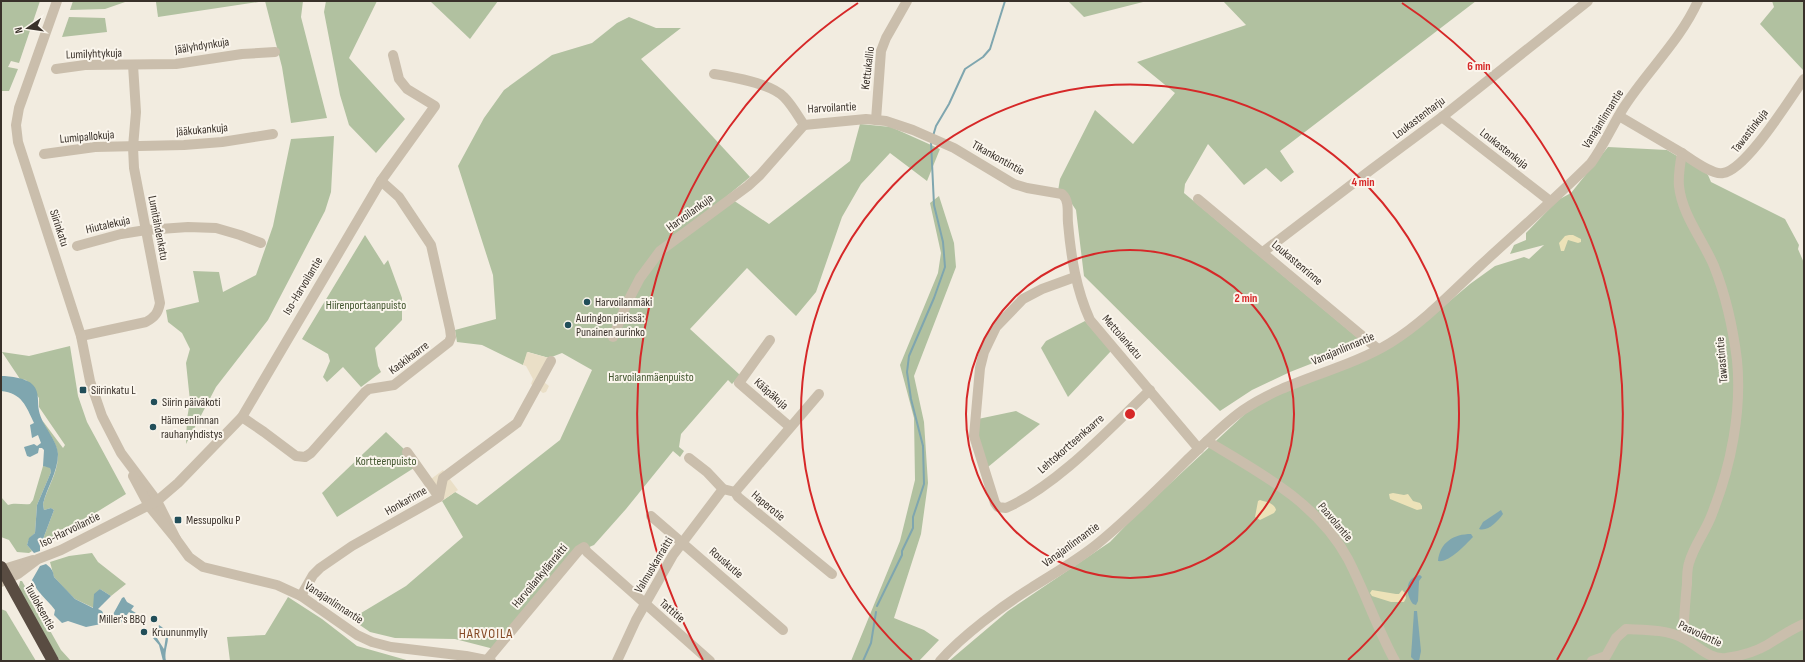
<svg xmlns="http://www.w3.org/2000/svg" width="1805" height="662" font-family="'Sofia Sans Condensed',sans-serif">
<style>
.green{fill:#b1c1a0}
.sand{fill:#ece2b8}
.plaza{fill:#eadfc7}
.water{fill:#7fa6af}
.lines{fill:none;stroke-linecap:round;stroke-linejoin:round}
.stream{stroke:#7fa6af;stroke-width:2}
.minor{stroke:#cabeac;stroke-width:10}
.highway{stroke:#594c42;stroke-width:12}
.ring{fill:none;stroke:#d62828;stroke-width:2}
.poi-dot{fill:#214e59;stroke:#faf5ec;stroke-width:1.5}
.labels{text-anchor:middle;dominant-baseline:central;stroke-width:4;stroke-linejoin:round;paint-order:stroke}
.street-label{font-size:12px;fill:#39312a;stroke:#faf5ec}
.poi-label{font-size:12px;fill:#39312a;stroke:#faf5ec;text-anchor:start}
.park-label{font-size:12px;fill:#42562f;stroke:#faf5ec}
.quarter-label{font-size:14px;letter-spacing:1px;fill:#854a26;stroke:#faf5ec}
.centre{fill:#d62828;stroke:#faf5ec;stroke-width:2}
.ring-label{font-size:12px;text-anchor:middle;font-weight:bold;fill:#d62828;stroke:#faf5ec;stroke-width:4;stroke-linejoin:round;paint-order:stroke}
</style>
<rect width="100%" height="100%" fill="#f2ece0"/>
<g class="green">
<polygon points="1,1 40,1 19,63 11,61 8,67 18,69 9,91 1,91"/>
<polygon points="73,1 128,1 105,9 70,10"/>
<polygon points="160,1 265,1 158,17 156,2"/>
<polygon points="265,1 303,1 301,17 327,118 291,123 282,67"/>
<polygon points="326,1 377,1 349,58 405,119 376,153 349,125 340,95 324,12"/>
<polygon points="430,1 498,1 470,39"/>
<polygon points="1068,1 1147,1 1084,17"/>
<polygon points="1223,1 1476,1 1280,151 1294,172 1281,182 1266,168 1244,185 1208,144 1185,184 1184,193 1364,343 1290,372 1252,390 1220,411 1084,276 1076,210 1066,195 1058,191 1060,179 1095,110 1133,144 1175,93 1137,62 1246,25"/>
<polygon points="1772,1 1804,1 1803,70 1760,24 1774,7"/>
<polygon points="69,17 105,18 107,32 62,37"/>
<polygon points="629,17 656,28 681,28 641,59 750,177 727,196 769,224 850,161 860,124 891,127 940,149 927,181 890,153 861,184 842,217 816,292 796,316 747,268 690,329 740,375 732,384 728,380 681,434 679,447 684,451 680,457 673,451 626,509 594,545 587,548 494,649 455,639 395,638 370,632 351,619 406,586 463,537 442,501 455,492 477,505 560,440 592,370 562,353 549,358 528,352 523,365 482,345 457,342 455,330 496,319 493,275 458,166 484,118 504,90 552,55 592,43 617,23"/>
<polygon points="334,136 331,192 325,211 268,320 216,387 186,444 187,419 190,401 186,363 190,349 182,333 168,322 166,310 199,302 193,271 219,272 223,292 256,275 273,226 291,139"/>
<polygon points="1608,147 1667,150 1682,159 1682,153 1708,175 1711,182 1785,219 1799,245 1798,249 1804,263 1804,661 949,661 1008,611 1110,542 1133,518 1246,413 1264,402 1419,327 1470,284 1495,266 1524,257 1529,259 1544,245 1510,254 1514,245 1526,240 1526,233 1558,200 1571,193"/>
<polygon points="939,196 954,243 956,267 914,376 924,422 928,483 921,534 894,618 924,630 939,640 919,661 851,661 900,541 915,480 914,418 900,365 938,273 941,253 930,203"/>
<polygon points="365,235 384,265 388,260 402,298 402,320 375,348 378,366 381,372 361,387 343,367 327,382 323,377 330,361 328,354 302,339"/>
<polygon points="1085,321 1111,351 1068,397 1041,348 1046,341"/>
<path d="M70,346L78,396L87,422L126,494L40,547L54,510L51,508L44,510L43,504C47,487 61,469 57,450C55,440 46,430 42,420L63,448L65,445L39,407V398L26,380L20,379L2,352L29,356Z"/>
<polygon points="1016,411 1040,424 988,467 977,432 978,419"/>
<polygon points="386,432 407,452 417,466 337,517 322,493"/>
<path d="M43,466L50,467L51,472L37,505L35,533C31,536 28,540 27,545L32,551L29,553L17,552L9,540L1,537V497L8,505C15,502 22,505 30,504L33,500Z"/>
<polygon points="92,553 98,562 126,584 111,596 100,589 94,608 75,599 67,591 54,577 50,562 69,556"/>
<polygon points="20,581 22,581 61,650 71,661 60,661 21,596 19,586"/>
<polygon points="288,597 322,619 357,646 410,661 230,661 227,637 265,635"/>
<polygon points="1,609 6,611 36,661 1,661"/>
</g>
<g class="sand">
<polygon points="1569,235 1573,235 1581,239 1581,242 1578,243 1568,240 1564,251 1561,251 1559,243 1565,236"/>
<polygon points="1393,493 1404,495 1408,494 1413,501 1420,503 1422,506 1422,509 1417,510 1390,499 1389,494"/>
<path d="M1260,500C1266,502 1275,503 1276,510L1274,513L1260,520L1255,517L1258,501Z"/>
<polygon points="1372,590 1396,594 1399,594 1402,590 1405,593 1406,598 1404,602 1391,602 1372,596 1370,593"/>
</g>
<g class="plaza">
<polygon points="527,352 549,358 545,383 549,386 546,392 543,393 536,387 531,384 533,379 526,366 523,365"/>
<polygon points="443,470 458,490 439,503 435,500 431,479"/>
</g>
<g class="water">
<path d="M1,376C10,376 27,378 33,385C40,392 37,403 39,411C42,426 57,439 58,454C58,472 47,487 43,504L44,510L51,508L54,510L40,547V551L34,553L27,545L29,538L35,533L37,505L51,472L50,468L43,466L44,450L42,448H39L38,453L30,457L27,456L24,447L34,444L37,446L41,443L38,435L32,438L30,425L34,423C26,406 22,393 1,391Z"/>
<path d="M1501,510L1503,514C1498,521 1488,532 1479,529L1483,522Z"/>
<path d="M1471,534L1473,537C1465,545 1449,563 1438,561C1440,542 1454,534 1471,534Z"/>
<path d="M46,564C51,568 53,570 54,577L75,599L93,608L94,594L100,589L111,596L98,609L102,611L105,617L101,624L86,627L68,621L62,623L54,615L55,610C46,598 38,594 32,580L40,566Z"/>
<path d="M1420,575L1422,577L1419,581L1418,601L1416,605L1413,604C1405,593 1405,578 1420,575Z"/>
<polygon points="124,597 127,602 134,606 131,610 146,619 145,622 129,612 121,623 111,618 122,598"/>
<polygon points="1414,611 1417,611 1421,651 1419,661 1415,661 1411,657"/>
<path d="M159,625C176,636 163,645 166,661H163L159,645L153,638L155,635L164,649L166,636L158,628Z"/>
</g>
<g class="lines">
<g class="stream">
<polyline points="933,136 936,126 949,104 965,69 983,57 990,49 1005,1"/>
<polyline points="923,446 911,399 907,372 909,356 934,298 945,267 943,242 934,205 931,142"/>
<polyline points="877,606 902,555 902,551 913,528 913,517 924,484 923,446"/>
<polyline points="863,661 871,643 876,612"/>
</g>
<g class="minor">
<polyline points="57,1 19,108 16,125 18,142 81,336 90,381 102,416 121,453 157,501 176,539"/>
<polyline points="56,69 85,65 176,64 242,54 275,52"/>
<path d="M714,74C733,77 770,83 784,97C792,105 798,116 804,125L866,119L886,121L913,130L954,148L1014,184L1027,188L1062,194C1070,201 1067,213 1068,223C1071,257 1076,289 1090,320L1199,449"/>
<path d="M1619,116L1682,153C1680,164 1678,175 1679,186C1682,215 1703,240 1714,266C1726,296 1733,328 1737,360C1742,411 1731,466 1712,514C1706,531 1694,545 1689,563C1687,569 1687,577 1687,584C1685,602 1684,620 1683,638"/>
<polyline points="1442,117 1550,201"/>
<polyline points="876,120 881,51 886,38 907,1"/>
<path d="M1682,153C1691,159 1712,175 1723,173C1746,170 1789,100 1804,79"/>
<polyline points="44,154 95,147 184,145 222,142 273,134"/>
<polyline points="1198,199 1378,349"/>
<polyline points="77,246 121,234 146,230 188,227 216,228 240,235 261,243"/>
<polyline points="1263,252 1372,169 1442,117 1588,1"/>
<path d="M1075,277L1042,289L1023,299L996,327L984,352L980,368L974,436L995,503L998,507L1006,508C1058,485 1109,429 1150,390"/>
<path d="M81,336L146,322C155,317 158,313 160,303L134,168L133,147L136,112L133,65"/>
<polyline points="613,337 627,303 640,278 660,251 748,186 760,175 804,125"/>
<polyline points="770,340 739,383 790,427"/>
<polyline points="242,417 264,432 296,456 305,457 311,453 365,392 369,389 394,385 449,342 451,337 450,329 431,245 399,197 381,181"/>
<path d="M1207,441C1259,472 1318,503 1348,559C1365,592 1377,628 1395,661"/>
<polyline points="407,452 439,497"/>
<polyline points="689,458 707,472 723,489 735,492 738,497 832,574"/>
<polyline points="133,476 149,506 176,539 189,557 203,567 277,585 301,596 357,635 372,642 391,647 466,656 491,661"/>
<polyline points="735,492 819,394"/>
<polyline points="651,516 783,630"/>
<polyline points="1,570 33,560"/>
<polyline points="1,582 18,574 38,559 61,550 157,501 178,483 242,417 381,181 435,106 407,89 399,79 393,55"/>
<polyline points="301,596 313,575 320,568 352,546 439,497 443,478 517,423 551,361"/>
<polyline points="487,660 579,550 584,547 587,552 710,661"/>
<polyline points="617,661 636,620 673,555 723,489"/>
<path d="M940,661C962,636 1002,606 1031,588C1053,574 1076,561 1096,545C1128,519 1158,489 1187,460C1205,443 1223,424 1243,410C1288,379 1344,371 1390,343C1424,322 1452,292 1481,265C1518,231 1556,198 1591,163C1604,145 1612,126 1624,107C1647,71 1680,41 1698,1"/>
<path d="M1592,661L1606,656L1616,638L1626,629C1644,630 1665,629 1683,638C1697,645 1709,660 1726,658C1740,656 1755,652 1767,645C1779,638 1791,629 1804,624"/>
</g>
<polyline class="highway" points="1,567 53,661"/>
</g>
<g class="ring">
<circle cx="1130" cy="414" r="164"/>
<path d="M912 660A329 329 0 1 1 1348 660"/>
<path d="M703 660A493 493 0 0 1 858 3M1402 3A493 493 0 0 1 1557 660"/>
</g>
<g class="poi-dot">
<circle cx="587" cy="302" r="4"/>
<circle cx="568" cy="325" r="4"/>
<rect x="79" y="386" width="8" height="8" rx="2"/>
<circle cx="154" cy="402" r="4"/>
<circle cx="153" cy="427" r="4"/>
<rect x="174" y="516" width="8" height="8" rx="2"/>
<circle cx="154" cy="619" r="4"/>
<circle cx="144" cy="632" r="4"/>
</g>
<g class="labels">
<g class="street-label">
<text transform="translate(202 46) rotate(-9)">Jäälyhdynkuja</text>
<text transform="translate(94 54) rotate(-2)">Lumilyhtykuja</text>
<text transform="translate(868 68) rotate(-83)">Kettukallio</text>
<text transform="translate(832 108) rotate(-3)">Harvoilantie</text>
<text transform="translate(1419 118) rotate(-37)">Loukastenharju</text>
<text transform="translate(1603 119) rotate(-58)">Vanajanlinnantie</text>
<text transform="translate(202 130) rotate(-5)">Jääkukankuja</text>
<text transform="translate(1750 131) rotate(-52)">Tawastinkuja</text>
<text transform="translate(87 137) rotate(-5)">Lumipallokuja</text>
<text transform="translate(1504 149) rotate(38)">Loukastenkuja</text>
<text transform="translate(998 158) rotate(29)">Tikankontintie</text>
<text transform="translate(690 213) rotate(-36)">Harvoilankuja</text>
<text transform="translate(108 225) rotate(-13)">Hiutalekuja</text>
<text transform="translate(59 228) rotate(72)">Siirinkatu</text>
<text transform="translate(158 228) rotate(79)">Lumitähdenkatu</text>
<text transform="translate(1297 263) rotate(40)">Loukastenrinne</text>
<text transform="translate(303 286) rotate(-59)">Iso-Harvoilantie</text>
<text transform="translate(1122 337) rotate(49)">Mettolankatu</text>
<text transform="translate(1343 349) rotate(-23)">Vanajanlinnantie</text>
<text transform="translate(409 358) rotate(-37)">Kaskikaarre</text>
<text transform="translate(1722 360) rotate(-95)">Tawastintie</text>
<text transform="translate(771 394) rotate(41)">Kääpäkuja</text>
<text transform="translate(1071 444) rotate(-41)">Lehtokortteenkaarre</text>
<text transform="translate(406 501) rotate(-30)">Honkarinne</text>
<text transform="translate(768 506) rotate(40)">Haperotie</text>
<text transform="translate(1335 522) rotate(50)">Paavolantie</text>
<text transform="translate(70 530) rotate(-26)">Iso-Harvoilantie</text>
<text transform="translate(1071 545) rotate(-36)">Vanajanlinnantie</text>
<text transform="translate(726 563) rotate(41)">Rouskutie</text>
<text transform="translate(654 565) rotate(-59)">Valmuskanraitti</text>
<text transform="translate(540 576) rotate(-50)">Harvoilankylänraitti</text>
<text transform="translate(334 603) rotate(33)">Vanajanlinnantie</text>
<text transform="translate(40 607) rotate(61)">Tuuloksentie</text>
<text transform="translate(672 611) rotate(41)">Tattitie</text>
<text transform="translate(1700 634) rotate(25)">Paavolantie</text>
</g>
<g class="poi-label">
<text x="595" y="302">Harvoilanmäki</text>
<text x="576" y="318">Auringon piirissä:<tspan x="576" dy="14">Punainen aurinko</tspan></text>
<text x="91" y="390">Siirinkatu L</text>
<text x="162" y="402">Siirin päiväkoti</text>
<text x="161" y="420">Hämeenlinnan<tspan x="161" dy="14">rauhanyhdistys</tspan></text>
<text x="186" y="520">Messupolku P</text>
<text x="146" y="619" text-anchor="end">Miller's BBQ</text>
<text x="152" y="632">Kruununmylly</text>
</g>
<g class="park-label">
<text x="366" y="305">Hiirenportaanpuisto</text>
<text x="651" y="377">Harvoilanmäenpuisto</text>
<text x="386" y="461">Kortteenpuisto</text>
</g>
<g class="quarter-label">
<text x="486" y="633">HARVOILA</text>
</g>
</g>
<circle cx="1130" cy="414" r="6" class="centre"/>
<g class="ring-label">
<text x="1479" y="70">6 min</text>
<text x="1363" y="186">4 min</text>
<text x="1246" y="302">2 min</text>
</g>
<rect width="1805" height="662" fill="none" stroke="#39312a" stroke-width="4"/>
<g transform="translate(28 28) rotate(257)" stroke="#faf5ec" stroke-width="3" paint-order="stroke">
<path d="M0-3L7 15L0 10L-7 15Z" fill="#39312a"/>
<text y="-6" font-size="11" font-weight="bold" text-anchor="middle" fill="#39312a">N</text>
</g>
</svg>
